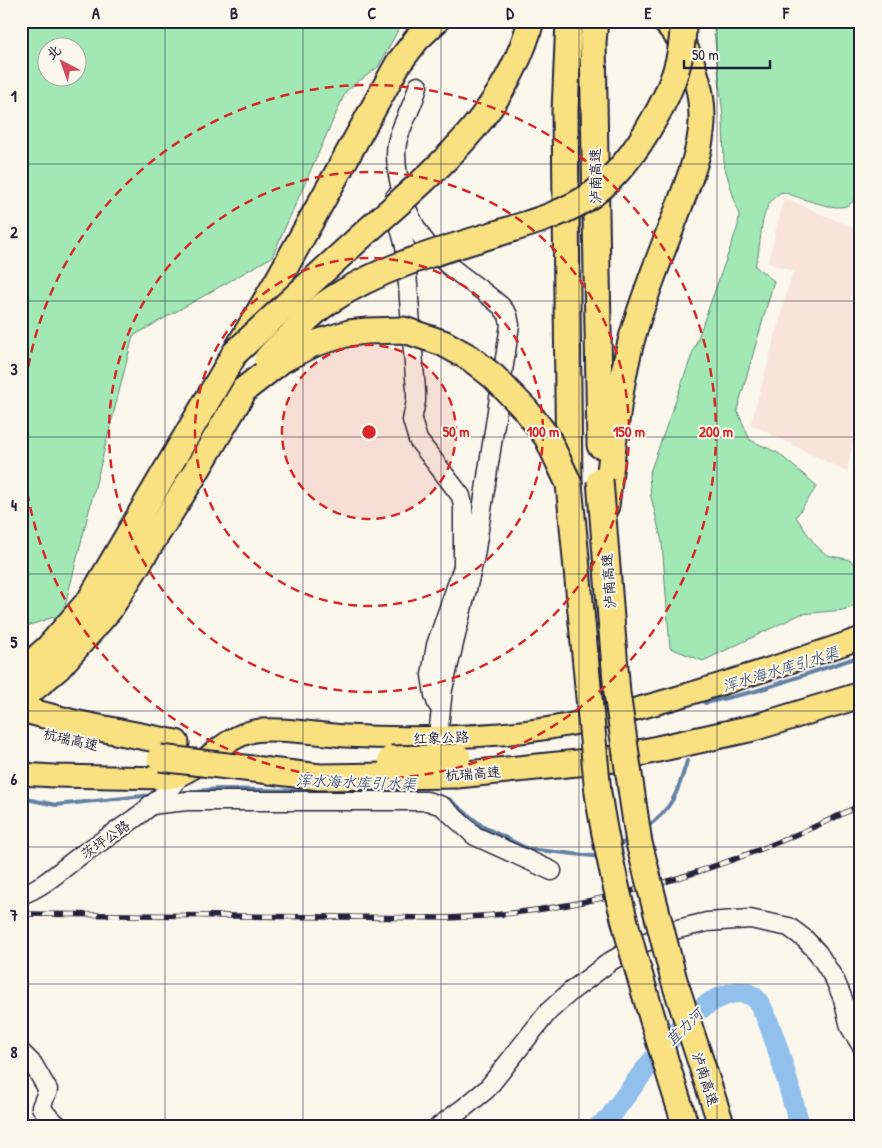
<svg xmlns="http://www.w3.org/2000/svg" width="882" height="1148" font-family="'Patrick Hand','LXGW WenKai TC',sans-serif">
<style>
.built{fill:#f8e4d8}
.green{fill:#a1e8b5;stroke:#628578;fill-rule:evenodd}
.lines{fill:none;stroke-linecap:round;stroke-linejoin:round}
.stream{stroke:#6481a5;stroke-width:4}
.river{stroke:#90c0eb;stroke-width:21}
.minor-casing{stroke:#22223b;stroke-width:21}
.major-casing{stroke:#22223b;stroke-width:25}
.highway-casing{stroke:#22223b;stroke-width:29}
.minor{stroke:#fbf7ec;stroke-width:18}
.major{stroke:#f9e181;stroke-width:21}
.highway{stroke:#f9e181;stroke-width:25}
.rail-casing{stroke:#22223b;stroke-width:5.5}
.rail{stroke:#fbf7ec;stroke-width:4;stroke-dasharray:11;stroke-linecap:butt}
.highway-bridge-casing{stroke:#22223b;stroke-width:29;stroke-linecap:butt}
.highway-bridge{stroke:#f9e181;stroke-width:25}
.grid{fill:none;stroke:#22223b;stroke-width:1;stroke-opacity:0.55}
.ring{fill:none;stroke:#d62828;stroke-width:2.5;stroke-dasharray:9 6}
.labels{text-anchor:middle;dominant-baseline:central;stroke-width:4;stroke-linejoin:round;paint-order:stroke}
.street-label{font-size:14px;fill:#22223b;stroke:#fbf7ec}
.water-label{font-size:15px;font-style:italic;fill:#485979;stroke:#fbf7ec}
.centre{fill:#d62828;stroke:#fbf7ec;stroke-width:2.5}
.ring-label{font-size:15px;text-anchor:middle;font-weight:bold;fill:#d62828;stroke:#fbf7ec;stroke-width:4;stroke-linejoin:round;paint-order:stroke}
.neatline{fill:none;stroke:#22223b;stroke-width:2}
.grid-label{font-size:16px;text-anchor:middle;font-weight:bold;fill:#22223b}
</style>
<rect width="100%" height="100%" fill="#fbf7ec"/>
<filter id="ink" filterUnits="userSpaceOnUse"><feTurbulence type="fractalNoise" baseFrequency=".02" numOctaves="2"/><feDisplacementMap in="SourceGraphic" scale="10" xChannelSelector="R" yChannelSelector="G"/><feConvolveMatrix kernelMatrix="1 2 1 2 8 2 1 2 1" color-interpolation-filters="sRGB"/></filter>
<g filter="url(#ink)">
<polygon class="built" points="784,198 861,231 861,404 847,472 751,424 793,271 768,263"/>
<g class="green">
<path d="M21,21H403L378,67L346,91L272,257L133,336L63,614L21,628ZM48,48H78V78H48Z"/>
<path d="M713,21H859L861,35V183C858,189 856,200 850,204C838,214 797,196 782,192C756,205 764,242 755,266L774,281L737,410L750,440L778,453L817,486L796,517C805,529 815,549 828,555C835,558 845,557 851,561C865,571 861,590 861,604L843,610L801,614L703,661L670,648L662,542L651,497L649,475L738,226L739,215L724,165L723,117Z"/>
</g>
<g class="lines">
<g class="stream">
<polyline points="705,703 756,691 861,656"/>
<polyline points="175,793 218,789 402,793"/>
<polyline points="21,798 56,805 153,795"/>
<polyline points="444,799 449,799 482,826 528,849 602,857"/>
<path d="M645,828C672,810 678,792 687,761"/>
<polyline points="616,847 629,839"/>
</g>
<path class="river" d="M598,1127L608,1120C628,1092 648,1064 671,1039C677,1031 683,1022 691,1016C706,1004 737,982 755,998C772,1015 792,1100 800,1127"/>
<g class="minor-casing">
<g id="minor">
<path d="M418,86C414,106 401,123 397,143C394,161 398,179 403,196C421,258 457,268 501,306L508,315L510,325L475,556L443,689L438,737"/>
<polyline points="395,197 399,225 405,246 416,391 416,401 412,420 418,440 461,496 463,506 463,567 436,645 431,675 434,695 437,704"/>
<polyline points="150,805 187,801 427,801 442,806 475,836 552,871"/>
<path d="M21,895C44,887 62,869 81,855C116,831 156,808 182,774"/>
<polyline points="21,1052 33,1064 48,1090 41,1107 47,1115 60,1127"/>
<polyline points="438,1127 465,1107 487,1089 548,1012 570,992 611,961 641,944 678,929 707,922 750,919 789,927 805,939 818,953 835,980 843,999 850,1027 861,1045"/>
</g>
</g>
<g class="major-casing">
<path id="major" d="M21,774L54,776L169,778C202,771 219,739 254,731C278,727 319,734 345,736C396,739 448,738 500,734C569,729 636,710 702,690C756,673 808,657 861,638"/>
</g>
<g class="highway-casing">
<g id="highway">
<polyline points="569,21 565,111 569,484"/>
<polyline points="595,21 593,42 600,445"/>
<path d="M606,506C613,450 617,393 632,338C645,291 665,245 682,199C691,175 701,148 702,122C703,88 690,45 665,21"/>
<polyline points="21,672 48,648 90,600 278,280 398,64 417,39 436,21"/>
<polyline points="21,699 58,668 109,610 194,475 245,389"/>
<polyline points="21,709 74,723 176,743"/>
<polyline points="457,775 608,760 753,728 861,695"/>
</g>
</g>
<use href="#minor" class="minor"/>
<use href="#major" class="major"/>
<use href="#highway" class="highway"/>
<g class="rail-casing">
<path id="rail" d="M21,914L448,918C592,913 732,868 861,805"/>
</g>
<use href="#rail" class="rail"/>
<g class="highway-bridge-casing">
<g id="highway-bridge">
<path d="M234,354C277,313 321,273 365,233C434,171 506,115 531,21"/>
<path d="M267,359C274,350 283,343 291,335C302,324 314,311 328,302C377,269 435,252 492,235C527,224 563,215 593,194C618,175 638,148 653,121C671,91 684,58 683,21"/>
<path d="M245,389L282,360L313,344L349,333L367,331L404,330L443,343L470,358L494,377L526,410L547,437L569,484L598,793C615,907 652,1017 686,1127"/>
<polyline points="600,480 617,693 639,843 674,980 722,1127"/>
<polyline points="160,758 320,777 457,775"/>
<polyline points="391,759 458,757"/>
</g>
</g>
<use href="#highway-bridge" class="highway-bridge"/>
</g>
</g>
<path class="grid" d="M165,21V1127M303,21V1127M441,21V1127M579,21V1127M717,21V1127M21,164H861M21,301H861M21,437H861M21,574H861M21,711H861M21,847H861M21,984H861"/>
<circle cx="369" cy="432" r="87" fill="#d62828" fill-opacity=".12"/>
<g class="ring">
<circle cx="369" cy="432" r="87"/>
<circle cx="369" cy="432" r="174"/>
<circle cx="369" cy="432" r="260"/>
<circle cx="369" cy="432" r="347"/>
</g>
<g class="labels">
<g class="street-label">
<text transform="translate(595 176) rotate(-91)">泸南高速</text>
<text transform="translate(608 581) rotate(-94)">泸南高速</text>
<text transform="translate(441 737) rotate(-2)">红象公路</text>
<text transform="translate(71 739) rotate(13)">杭瑞高速</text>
<text transform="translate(473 773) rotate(-4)">杭瑞高速</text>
<text transform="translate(105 839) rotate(-35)">茨坪公路</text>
<text transform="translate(706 1079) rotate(72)">泸南高速</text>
</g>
<g class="water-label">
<text transform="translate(780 669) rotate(-17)">浑水海水库引水渠</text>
<text transform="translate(356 782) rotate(2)">浑水海水库引水渠</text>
<text transform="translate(684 1027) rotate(-44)">苴力河</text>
</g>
</g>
<circle cx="369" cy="432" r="8" class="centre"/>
<g class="ring-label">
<text x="456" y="437">50 m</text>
<text x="543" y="437">100 m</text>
<text x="629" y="437">150 m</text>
<text x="716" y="437">200 m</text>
</g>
<rect width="882" height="1148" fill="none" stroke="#fbf7ec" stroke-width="55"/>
<g transform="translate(62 62) rotate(319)"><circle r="24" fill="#fbf7ec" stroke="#a4a2a5"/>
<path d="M0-4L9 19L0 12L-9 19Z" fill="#d1495b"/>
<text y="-8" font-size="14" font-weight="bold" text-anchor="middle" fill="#22223b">北</text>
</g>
<path d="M684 60v8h86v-8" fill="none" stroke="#22223b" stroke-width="2.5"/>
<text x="692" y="60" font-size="15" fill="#22223b" stroke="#fbf7ec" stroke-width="4" paint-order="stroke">50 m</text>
<rect x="28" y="28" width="826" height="1092" class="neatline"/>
<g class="grid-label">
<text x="96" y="19">A</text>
<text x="234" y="19">B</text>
<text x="372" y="19">C</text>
<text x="510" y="19">D</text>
<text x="648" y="19">E</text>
<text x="786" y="19">F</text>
<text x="14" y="102">1</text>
<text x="14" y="238">2</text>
<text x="14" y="375">3</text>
<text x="14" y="511">4</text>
<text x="14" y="648">5</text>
<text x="14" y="785">6</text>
<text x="14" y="921">7</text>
<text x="14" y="1058">8</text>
</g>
</svg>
